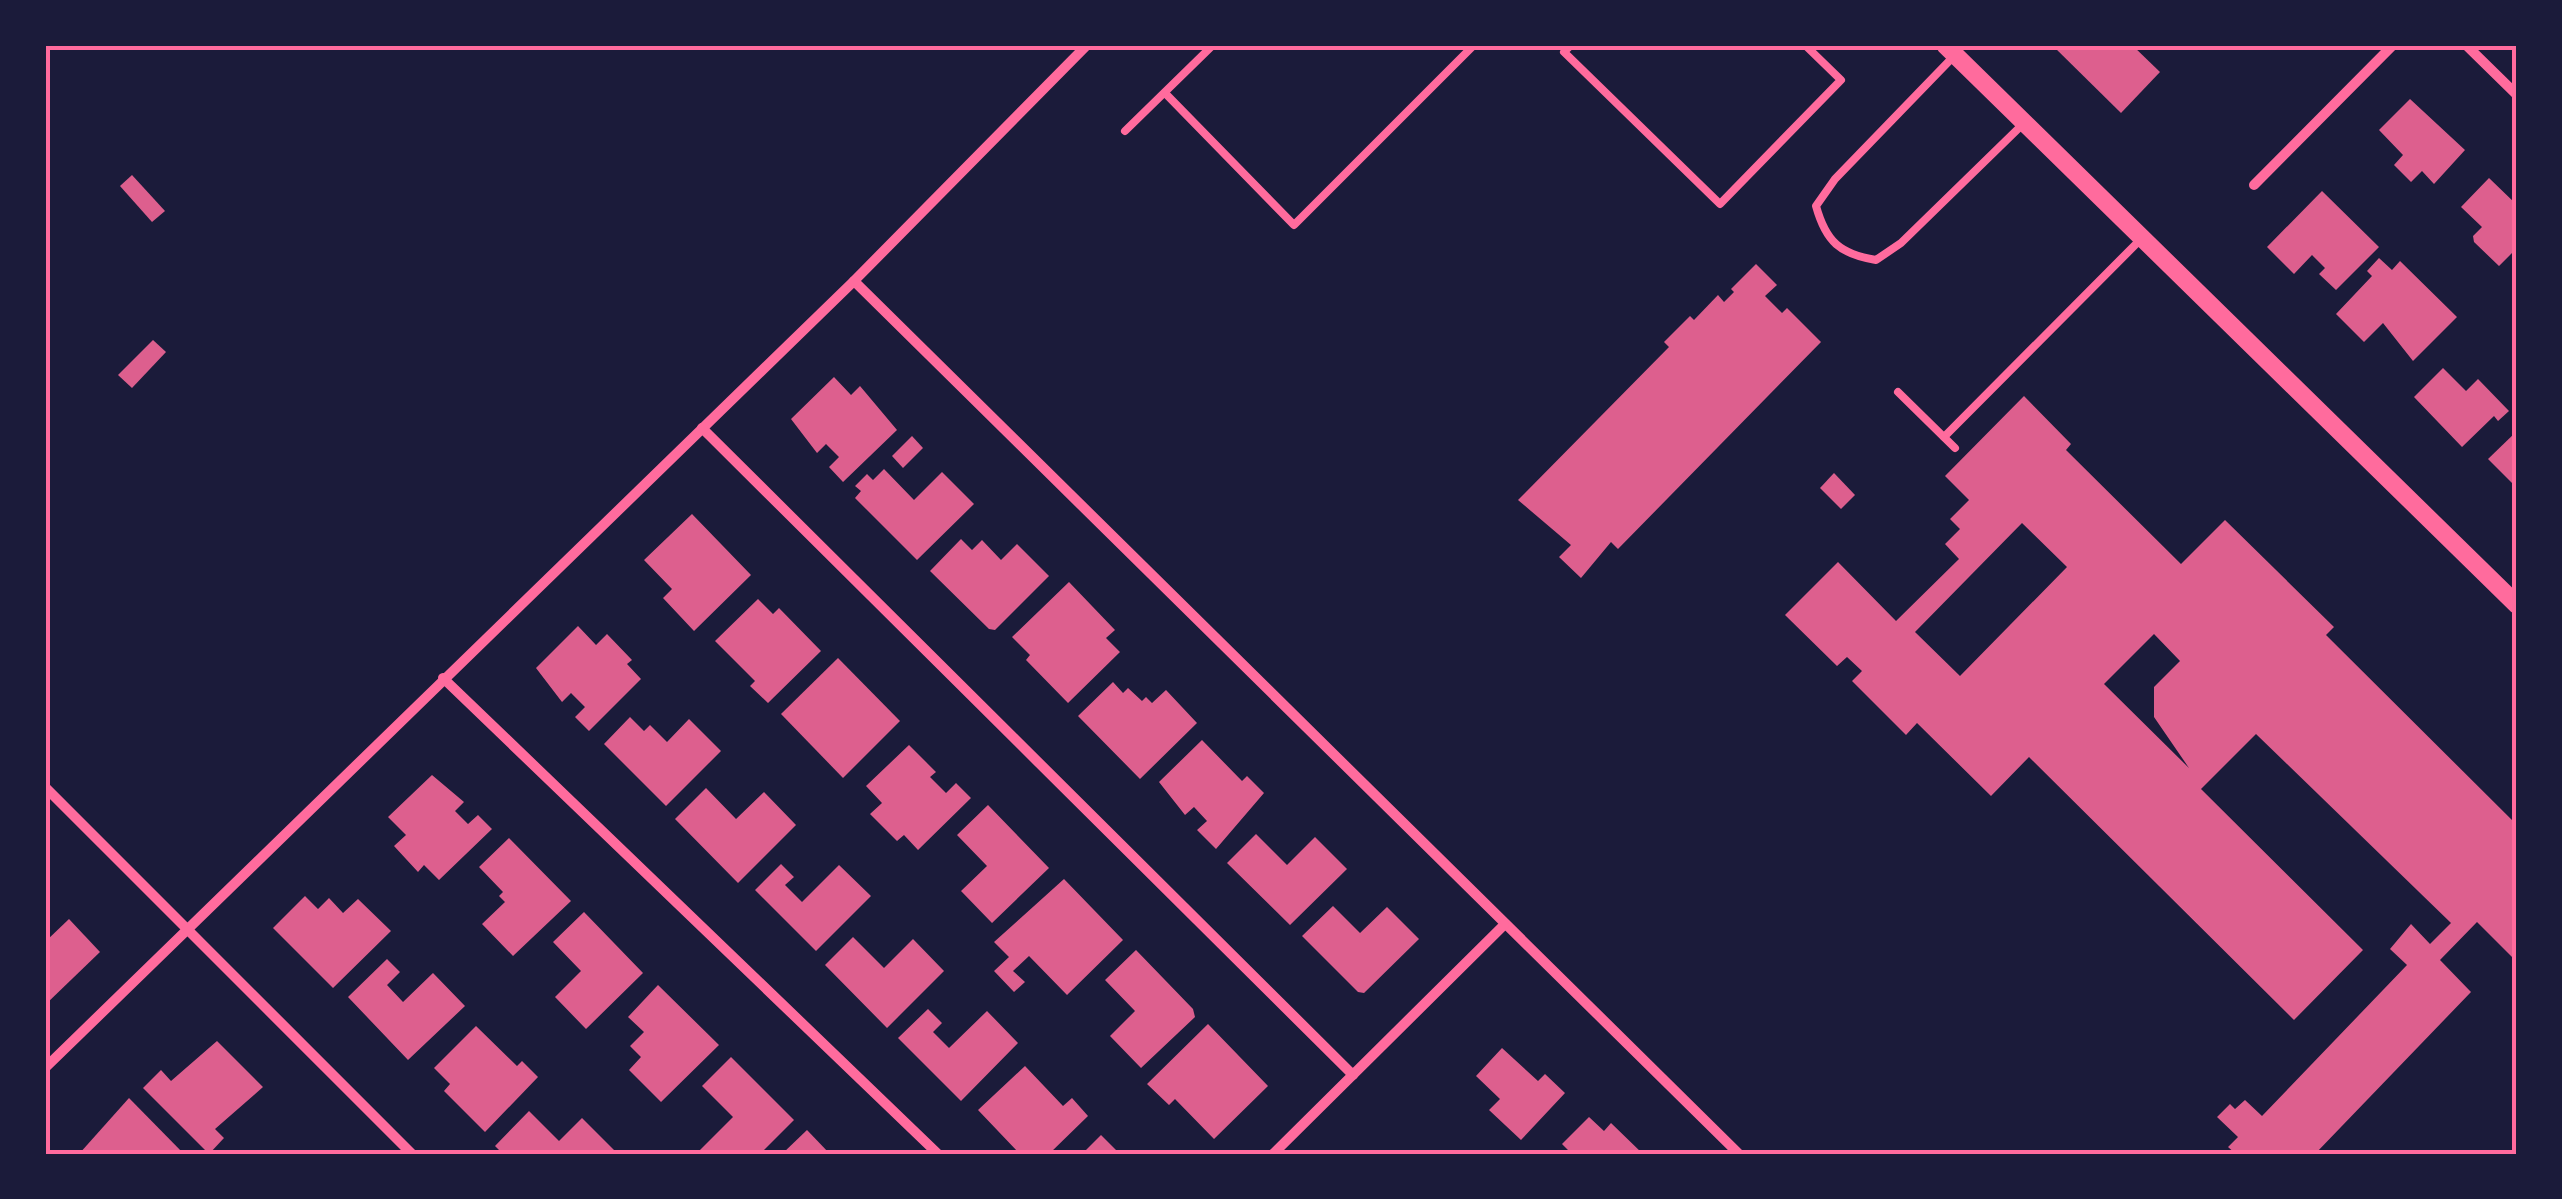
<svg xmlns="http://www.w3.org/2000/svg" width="2562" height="1199" font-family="'PT Sans Narrow',sans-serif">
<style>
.building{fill:#dd5f8e;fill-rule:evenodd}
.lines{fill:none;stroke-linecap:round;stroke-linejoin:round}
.service{stroke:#ff6b9d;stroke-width:8}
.minor{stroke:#ff6b9d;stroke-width:10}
.tertiary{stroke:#ff6b9d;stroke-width:18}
.neatline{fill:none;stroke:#ff6b9d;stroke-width:4}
</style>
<rect width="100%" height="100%" fill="#1b1b3a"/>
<g class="building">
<polygon points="2052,45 2132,45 2160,72 2121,113"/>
<polygon points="2410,99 2465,150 2434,184 2422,171 2411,182 2394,165 2403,155 2379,130"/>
<polygon points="132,175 165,211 152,222 120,186"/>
<polygon points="2489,178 2517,205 2517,248 2499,266 2474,242 2473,236 2482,227 2461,207"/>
<polygon points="2322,191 2379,247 2336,290 2319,274 2325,268 2312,255 2294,274 2267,247"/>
<polygon points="2379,258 2392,270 2400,261 2457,317 2413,361 2383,323 2364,342 2336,314 2372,276 2367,271"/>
<polygon points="1756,264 1777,285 1765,296 1782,313 1787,308 1821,342 1618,549 1611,542 1581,578 1559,557 1571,545 1518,500 1669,347 1664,342 1690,316 1694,320 1718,295 1724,302 1734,292 1731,289"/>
<polygon points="153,340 166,352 132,388 118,375"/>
<polygon points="2443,368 2466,391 2478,379 2509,411 2498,421 2494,416 2462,447 2414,397"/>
<polygon points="834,377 851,395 860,386 897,430 843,482 829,467 839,457 826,444 817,453 791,419"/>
<path d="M2024,396L2071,444L2066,450L2181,564L2225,520L2334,627L2326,635L2517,825V962L2477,922L2440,960L2471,992L2315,1154H2236L2228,1147L2238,1137L2217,1117L2230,1104L2235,1109L2245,1100L2262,1116L2407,965L2390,949L2411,924L2430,944L2451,923L2256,734L2201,789L2363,950L2294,1020L2029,757L1991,796L1917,723L1906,735L1852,681L1862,671L1847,657L1837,666L1785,615L1838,562L1896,621L1959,559L1945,544L1960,529L1950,519L1969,500L1945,476ZM2022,523L2067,567L1960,676L1915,632ZM2154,634L2180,661L2154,687V717L2189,768L2104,684Z"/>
<polygon points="2517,431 2517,488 2488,459"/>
<polygon points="912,436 923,448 903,468 892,456"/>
<polygon points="884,469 914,500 942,472 974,504 917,560 855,498 861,491 855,486 867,474 873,480"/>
<polygon points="1834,473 1855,495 1841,509 1820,488"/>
<polygon points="692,514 751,575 694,631 663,598 672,589 644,560"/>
<polygon points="961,539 972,550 982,540 1001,560 1017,544 1049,576 995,630 989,629 930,571"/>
<polygon points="1069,582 1115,630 1106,638 1120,652 1068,703 1026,660 1030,655 1012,637"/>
<polygon points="758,599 773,614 779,608 821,651 768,703 750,686 755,681 715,641"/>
<polygon points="578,626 596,645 607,634 632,660 627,664 641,679 589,731 575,717 585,707 571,693 562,702 536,668"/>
<polygon points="838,658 900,721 843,778 781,714"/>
<polygon points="1113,682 1123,693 1128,688 1142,701 1146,697 1152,703 1166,690 1197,723 1140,779 1078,716"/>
<polygon points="630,717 644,731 650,725 667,742 689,719 721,751 666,806 604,744"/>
<polygon points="1202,740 1242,781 1247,776 1264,793 1216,849 1197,830 1207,821 1194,807 1185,815 1159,782"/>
<polygon points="909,745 936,772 930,777 946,793 956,783 971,798 918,850 904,835 897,841 870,814 882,803 866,786"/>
<polygon points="432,775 464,802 455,811 468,824 478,815 492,829 439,880 424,865 418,872 394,846 406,835 388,817"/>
<polygon points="706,788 736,819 764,792 796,825 738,883 675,819"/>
<polygon points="988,805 1049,868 992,923 961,891 987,866 957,835"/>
<polygon points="1256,834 1287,865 1315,837 1347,869 1290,925 1227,863"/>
<polygon points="509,838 571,901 513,956 482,924 505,902 499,896 503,892 479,867"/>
<polygon points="781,864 794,877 785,885 802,902 839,865 871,896 816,951 755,890"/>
<polygon points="1064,879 1123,940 1067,995 1029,956 1013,971 1025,982 1014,992 994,971 1009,957 994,942"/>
<polygon points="305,896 318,909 329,898 343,913 358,899 391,931 333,988 273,928"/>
<polygon points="1333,906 1360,933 1387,907 1419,939 1364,993 1358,992 1302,936"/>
<polygon points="584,912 643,973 586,1029 555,997 581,971 553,942"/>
<polygon points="69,919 100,952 45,1005 45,942"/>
<polygon points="853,937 884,968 913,939 944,971 887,1028 825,965"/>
<polygon points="1136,950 1193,1009 1195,1017 1141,1068 1110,1036 1135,1011 1105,980"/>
<polygon points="387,959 400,972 387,985 403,1002 433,973 465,1006 408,1060 348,997"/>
<polygon points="658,985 719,1045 661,1102 629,1070 641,1057 630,1046 644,1032 628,1017"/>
<polygon points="928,1009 942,1023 933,1032 949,1048 987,1011 1018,1043 961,1101 898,1038"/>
<polygon points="1208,1024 1268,1086 1214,1139 1175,1099 1169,1105 1147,1084"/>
<polygon points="476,1026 517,1066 522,1061 538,1077 485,1132 444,1091 450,1084 434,1068"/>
<polygon points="217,1041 263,1087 215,1129 224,1138 209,1154 143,1088 161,1070 171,1081"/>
<polygon points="1502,1048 1538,1081 1545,1074 1565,1093 1521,1140 1489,1110 1500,1099 1476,1076"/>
<polygon points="731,1057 794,1120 760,1154 696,1154 733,1117 702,1086"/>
<polygon points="1025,1066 1063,1106 1072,1098 1088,1116 1049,1154 1020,1154 978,1110"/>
<polygon points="129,1098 184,1154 79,1154"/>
<polygon points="529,1111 559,1141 582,1118 615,1151 503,1154 495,1146"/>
<polygon points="1589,1117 1604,1131 1611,1123 1643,1154 1572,1154 1562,1144"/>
<polygon points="807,1130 830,1154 782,1154"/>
<polygon points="1101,1135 1120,1154 1082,1154"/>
</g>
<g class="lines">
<g class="service">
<polyline points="1571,45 1564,52 1720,204 1841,80 1805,45"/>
<path d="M1955,55L1835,179L1816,206C1826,242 1840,254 1876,260L1901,243L2022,125"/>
<polyline points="1165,93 1294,225 1474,45"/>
<polyline points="1125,131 1213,45"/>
<polyline points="1898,392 1955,448"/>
<polyline points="1944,437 2142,238"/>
</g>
<g class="minor">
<polyline points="2466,45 2517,95"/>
<polyline points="2254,185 2393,45"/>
<polyline points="854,281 1739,1154"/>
<polyline points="702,428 1353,1075"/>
<polyline points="443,678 938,1154"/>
<polyline points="45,787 412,1154"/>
<polyline points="45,1068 854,281 1087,45"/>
<polyline points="1273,1154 1504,925"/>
</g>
<polyline class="tertiary" points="1945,45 2517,605"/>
</g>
<rect width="2562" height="1199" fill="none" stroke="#1b1b3a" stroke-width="95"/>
<rect x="48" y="48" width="2466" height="1104" class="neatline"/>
</svg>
